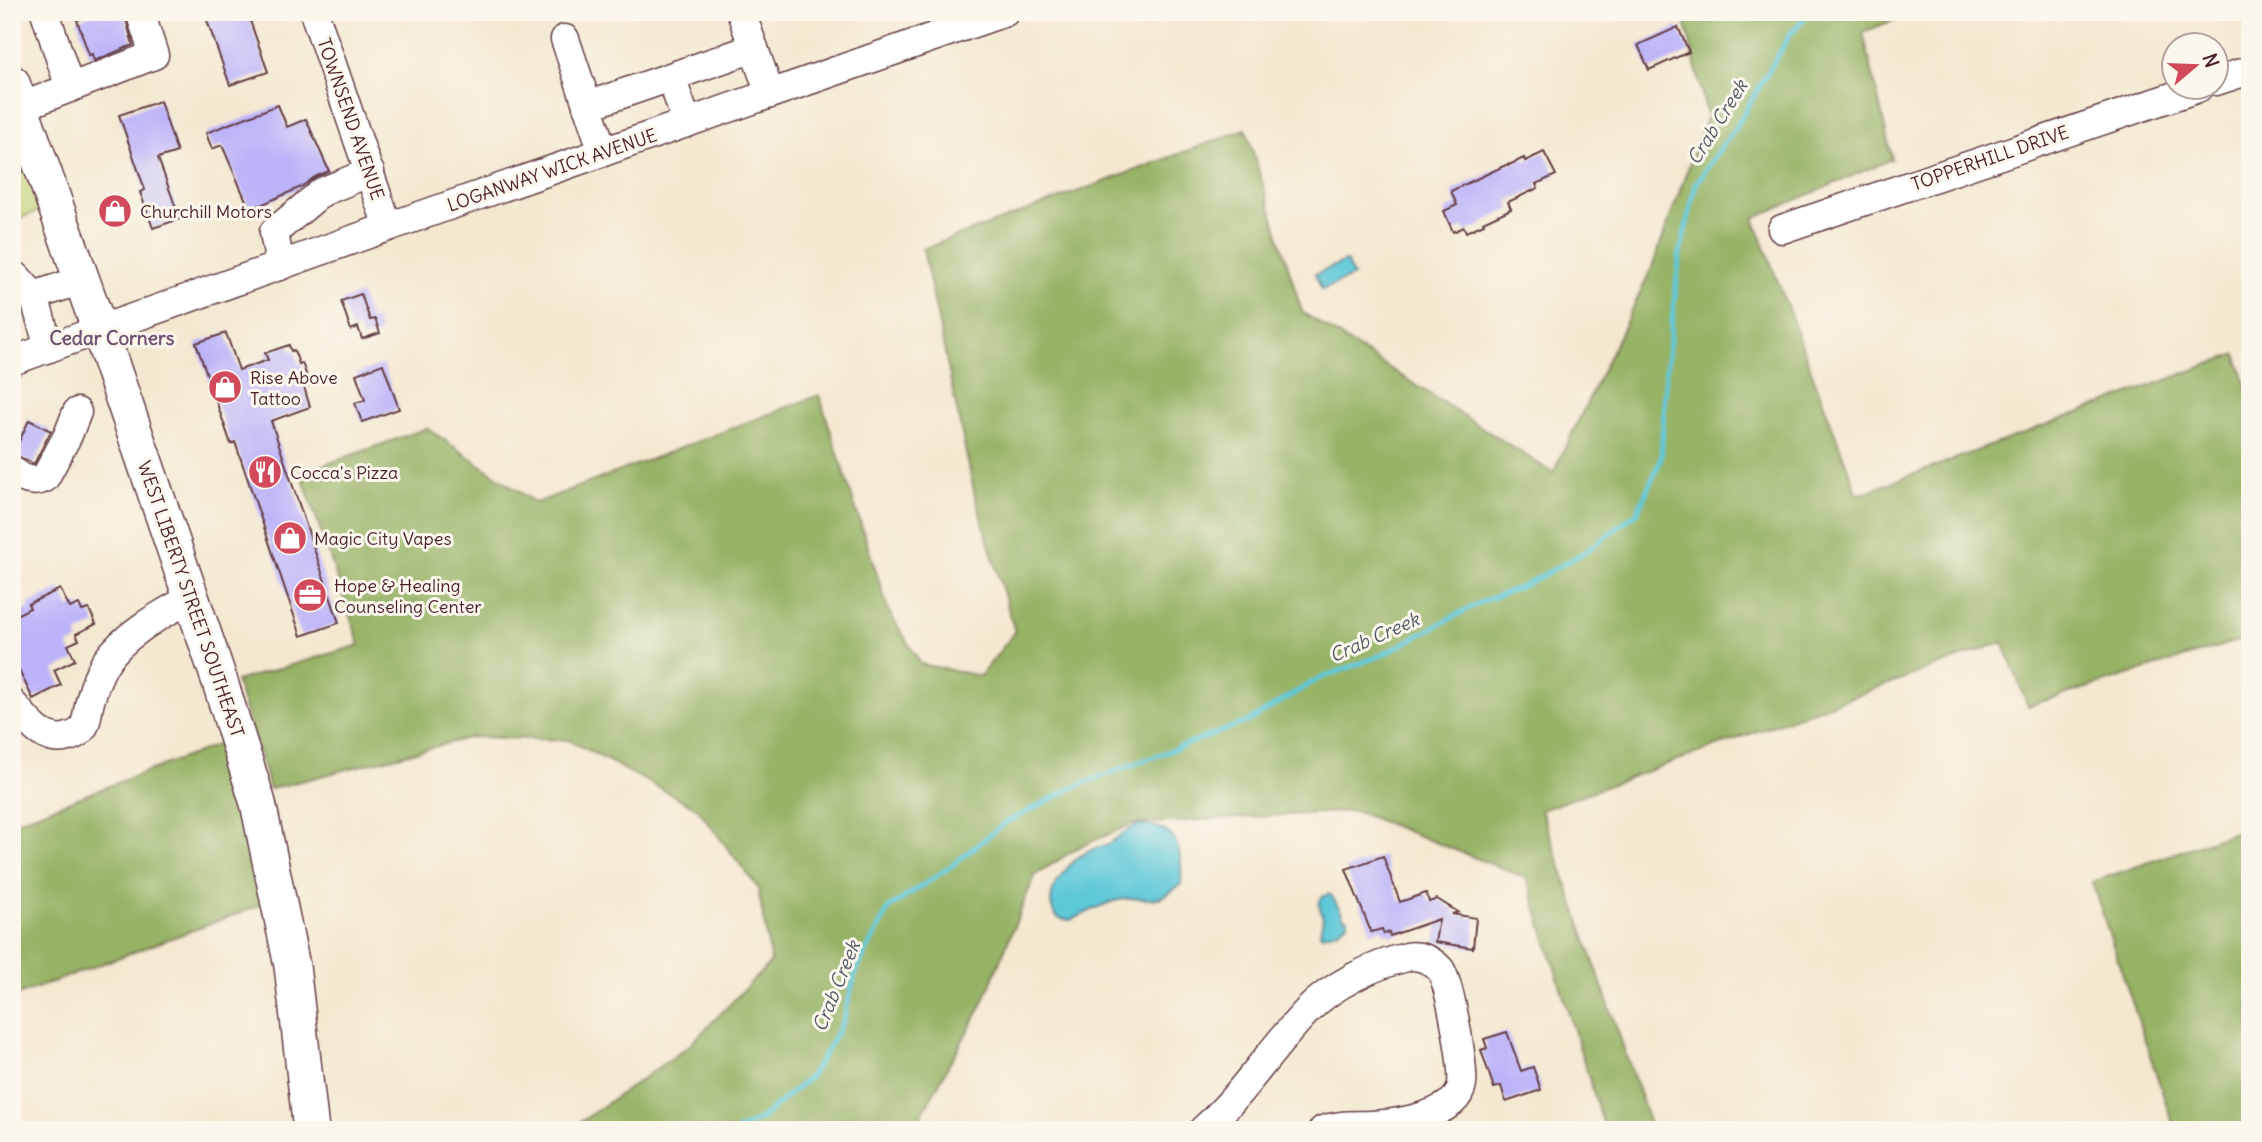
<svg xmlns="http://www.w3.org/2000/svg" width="2262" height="1142" font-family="Delius,sans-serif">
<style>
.green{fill:#bfd175;stroke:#847850;stroke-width:2}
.forest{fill:#97b366;stroke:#706948;stroke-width:2}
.water{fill:#5dc8d8;stroke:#547482;stroke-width:2}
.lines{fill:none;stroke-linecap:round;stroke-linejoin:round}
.stream{stroke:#5dc8d8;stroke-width:5}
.building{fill:#bcb2f9}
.minor-casing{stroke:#643d44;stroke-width:31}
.major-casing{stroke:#643d44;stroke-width:38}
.minor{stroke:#fff;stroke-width:28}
.major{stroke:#fff;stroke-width:35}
.labels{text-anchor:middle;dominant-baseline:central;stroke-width:6;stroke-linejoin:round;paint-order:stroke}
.street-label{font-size:18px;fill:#4a1f2b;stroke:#fbf7ec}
.poi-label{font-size:18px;fill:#4a1f2b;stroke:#fbf7ec;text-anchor:start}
.water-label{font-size:19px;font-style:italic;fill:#515a68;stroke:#fbf7ec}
.neighbourhood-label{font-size:19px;font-weight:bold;fill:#725273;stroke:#fbf7ec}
</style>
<rect width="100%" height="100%" fill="#fbf7ec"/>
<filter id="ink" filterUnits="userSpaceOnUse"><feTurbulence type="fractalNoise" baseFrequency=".0143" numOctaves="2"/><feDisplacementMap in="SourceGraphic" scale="14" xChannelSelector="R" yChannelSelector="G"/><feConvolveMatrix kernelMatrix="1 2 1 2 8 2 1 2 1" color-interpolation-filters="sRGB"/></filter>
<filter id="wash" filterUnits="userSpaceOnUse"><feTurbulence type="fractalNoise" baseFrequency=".00686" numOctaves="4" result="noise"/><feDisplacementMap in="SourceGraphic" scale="28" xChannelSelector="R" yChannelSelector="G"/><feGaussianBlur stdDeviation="1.57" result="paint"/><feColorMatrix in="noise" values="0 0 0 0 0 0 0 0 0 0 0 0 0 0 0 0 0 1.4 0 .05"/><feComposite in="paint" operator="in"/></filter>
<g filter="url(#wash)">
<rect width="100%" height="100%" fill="#f4e8d0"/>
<polygon class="green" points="12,127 42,210 12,221"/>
<g class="forest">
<polygon points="1683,12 1915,12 1863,32 1892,159 1754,218 1858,495 2236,354 2250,395 2250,637 2028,706 2003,642 1541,810 1652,1130 1605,1130 1527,878 1355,811 1132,824 1081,846 1035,875 982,1005 913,1130 569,1130 689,1046 771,962 758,888 697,808 569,740 472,737 270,789 236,681 360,645 301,473 427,428 536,503 819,395 889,612 921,664 980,676 1015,632 975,496 923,249 1246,129 1302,312 1553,473 1651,270 1707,116"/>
<polygon points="227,741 266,903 12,997 12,823"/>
<polygon points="2250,827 2250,1130 2175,1130 2092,882"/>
</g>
<g class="water">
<polygon points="1346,261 1353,276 1322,290 1315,274"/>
<path d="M1138,825C1178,824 1183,850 1181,884C1152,909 1150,893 1118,900C1101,904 1087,913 1071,920C1063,920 1056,919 1053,911C1044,888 1072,859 1090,850C1097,847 1105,846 1111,842C1121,836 1127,829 1138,825Z"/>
<path d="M1329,894C1334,897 1341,912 1344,918L1348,919V923L1337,931L1322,935L1320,933L1323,918L1319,904L1322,897Z"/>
</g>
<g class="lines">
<polyline class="stream" points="738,1130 759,1120 811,1076 843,1022 856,971 889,908 951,866 1005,823 1076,786 1249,721 1318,679 1382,655 1479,603 1525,585 1585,552 1637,513 1661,459 1666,372 1680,253 1696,184 1737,125 1791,33 1810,12"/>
</g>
<g id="blocks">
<g class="building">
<polygon points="98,12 124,12 133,45 94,61 92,54 89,55 77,20"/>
<polygon points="204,12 247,12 268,72 230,85"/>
<polygon points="1678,27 1689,52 1649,70 1638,45"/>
<polygon points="160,101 177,152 158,158 180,219 153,228 140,192 145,190 119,115"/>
<polygon points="278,105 287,127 306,119 329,171 315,177 301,187 250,210 222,145 212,149 206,133"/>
<polygon points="1544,152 1556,175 1536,184 1538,188 1508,202 1511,209 1483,222 1484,224 1466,232 1464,227 1453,232 1444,211 1457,205 1451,191 1508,164 1509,165 1524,158 1525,161"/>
<polygon points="361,294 370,320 375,319 380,333 362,339 358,327 351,330 341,301"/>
<polygon points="226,333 239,370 268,360 265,353 289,345 291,351 294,350 299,364 302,363 310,385 304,387 310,407 271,421 339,623 301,636 235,442 231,444 196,343"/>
<polygon points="383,364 399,409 362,422 355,403 365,400 356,374"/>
<polygon points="29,420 51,431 34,464 13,454"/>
<polygon points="60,589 70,608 79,604 82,611 89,609 96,624 76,634 79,640 68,645 75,660 54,670 61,685 33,699 12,656 12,617 30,608 28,604"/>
<polygon points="1383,856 1400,902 1426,893 1429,902 1437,899 1458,912 1452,914 1476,918 1473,948 1435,942 1439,919 1390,936 1389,932 1384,934 1382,929 1371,932 1346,869"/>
<polygon points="1507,1032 1521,1071 1533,1067 1541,1090 1506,1102 1501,1086 1494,1088 1481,1050 1487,1048 1484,1039"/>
</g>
</g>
</g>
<g filter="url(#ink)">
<use href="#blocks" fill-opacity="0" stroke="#643d44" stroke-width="2"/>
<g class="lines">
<g class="minor-casing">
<g id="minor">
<polyline points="45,12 70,88"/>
<polyline points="314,12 388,227"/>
<polyline points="741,12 770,94"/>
<polyline points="565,39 603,152"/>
<polyline points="671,77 687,123"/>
<polyline points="2216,81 2250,70"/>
<polyline points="587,106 754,48"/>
<polyline points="21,107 154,55 140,12"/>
<polyline points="1782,229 2198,88"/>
<polyline points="280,266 274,232 322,192 370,172"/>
<polyline points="12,278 16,276 34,296 81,280"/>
<polyline points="34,296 49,348"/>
<polyline points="12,361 388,227 1005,12"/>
<path d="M12,470C21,479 33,484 45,478L68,435L77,412"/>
<path d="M12,703C27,719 43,745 68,737C76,735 82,731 85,724C88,716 88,706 91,698C94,686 99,673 105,663C124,634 162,614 191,598"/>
<path d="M1203,1130C1243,1094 1271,1048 1309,1009C1333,985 1373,965 1407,957C1418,954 1432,960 1440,969C1450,982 1464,1066 1462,1084C1461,1091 1458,1097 1452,1102C1432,1118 1396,1124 1371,1125C1355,1126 1339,1124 1323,1130"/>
</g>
</g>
<g class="major-casing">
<polyline id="major" points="12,83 100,331 219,679 258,803 292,966 311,1130"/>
</g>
<use href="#minor" class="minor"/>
<use href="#major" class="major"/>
</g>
</g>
<defs>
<g id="shop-disc" transform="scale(1.75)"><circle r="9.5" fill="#d1495b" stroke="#fbf7ec"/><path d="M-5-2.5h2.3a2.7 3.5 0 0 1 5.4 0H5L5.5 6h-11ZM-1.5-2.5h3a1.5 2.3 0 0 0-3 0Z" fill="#fff"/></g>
<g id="restaurant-disc" transform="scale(1.75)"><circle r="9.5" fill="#d1495b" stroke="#fbf7ec"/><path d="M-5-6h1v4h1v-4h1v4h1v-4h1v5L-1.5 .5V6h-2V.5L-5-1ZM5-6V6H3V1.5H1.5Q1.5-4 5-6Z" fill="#fff"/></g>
<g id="office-disc" transform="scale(1.75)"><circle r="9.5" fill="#d1495b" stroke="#fbf7ec"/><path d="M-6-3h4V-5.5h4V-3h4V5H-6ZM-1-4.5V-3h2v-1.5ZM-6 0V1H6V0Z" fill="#fff"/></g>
</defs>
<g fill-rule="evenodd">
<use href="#shop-disc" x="115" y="211"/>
<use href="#shop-disc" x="225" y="387"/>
<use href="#restaurant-disc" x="265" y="472"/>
<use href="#shop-disc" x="290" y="538"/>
<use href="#office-disc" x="310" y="595"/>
</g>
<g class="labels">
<g class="street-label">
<text transform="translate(351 119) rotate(71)">TOWNSEND AVENUE</text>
<text transform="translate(1990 158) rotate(-19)">TOPPERHILL DRIVE</text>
<text transform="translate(552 170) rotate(-19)">LOGANWAY WICK AVENUE</text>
<text transform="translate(191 599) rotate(71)">WEST LIBERTY STREET SOUTHEAST</text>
</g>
<g class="poi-label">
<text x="140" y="211">Churchill Motors</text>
<text x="250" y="377">Rise Above<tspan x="250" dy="21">Tattoo</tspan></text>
<text x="290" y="472">Cocca's Pizza</text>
<text x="314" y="538">Magic City Vapes</text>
<text x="334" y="585">Hope &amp; Healing<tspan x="334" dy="21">Counseling Center</tspan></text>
</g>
<g class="water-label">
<text transform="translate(1717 122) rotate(-58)">Crab Creek</text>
<text transform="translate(1374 637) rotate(-24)">Crab Creek</text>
<text transform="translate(836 986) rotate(-68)">Crab Creek</text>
</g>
<g class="neighbourhood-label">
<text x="112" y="338">Cedar Corners</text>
</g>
</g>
<rect width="2262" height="1142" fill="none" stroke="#fbf7ec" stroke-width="42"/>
<g transform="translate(2195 66) rotate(71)"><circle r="33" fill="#fbf7ec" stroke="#b4a19f" stroke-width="2"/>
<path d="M0-5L12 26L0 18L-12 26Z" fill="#d1495b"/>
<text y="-10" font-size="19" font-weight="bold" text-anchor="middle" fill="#4a1f2b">N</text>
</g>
</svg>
